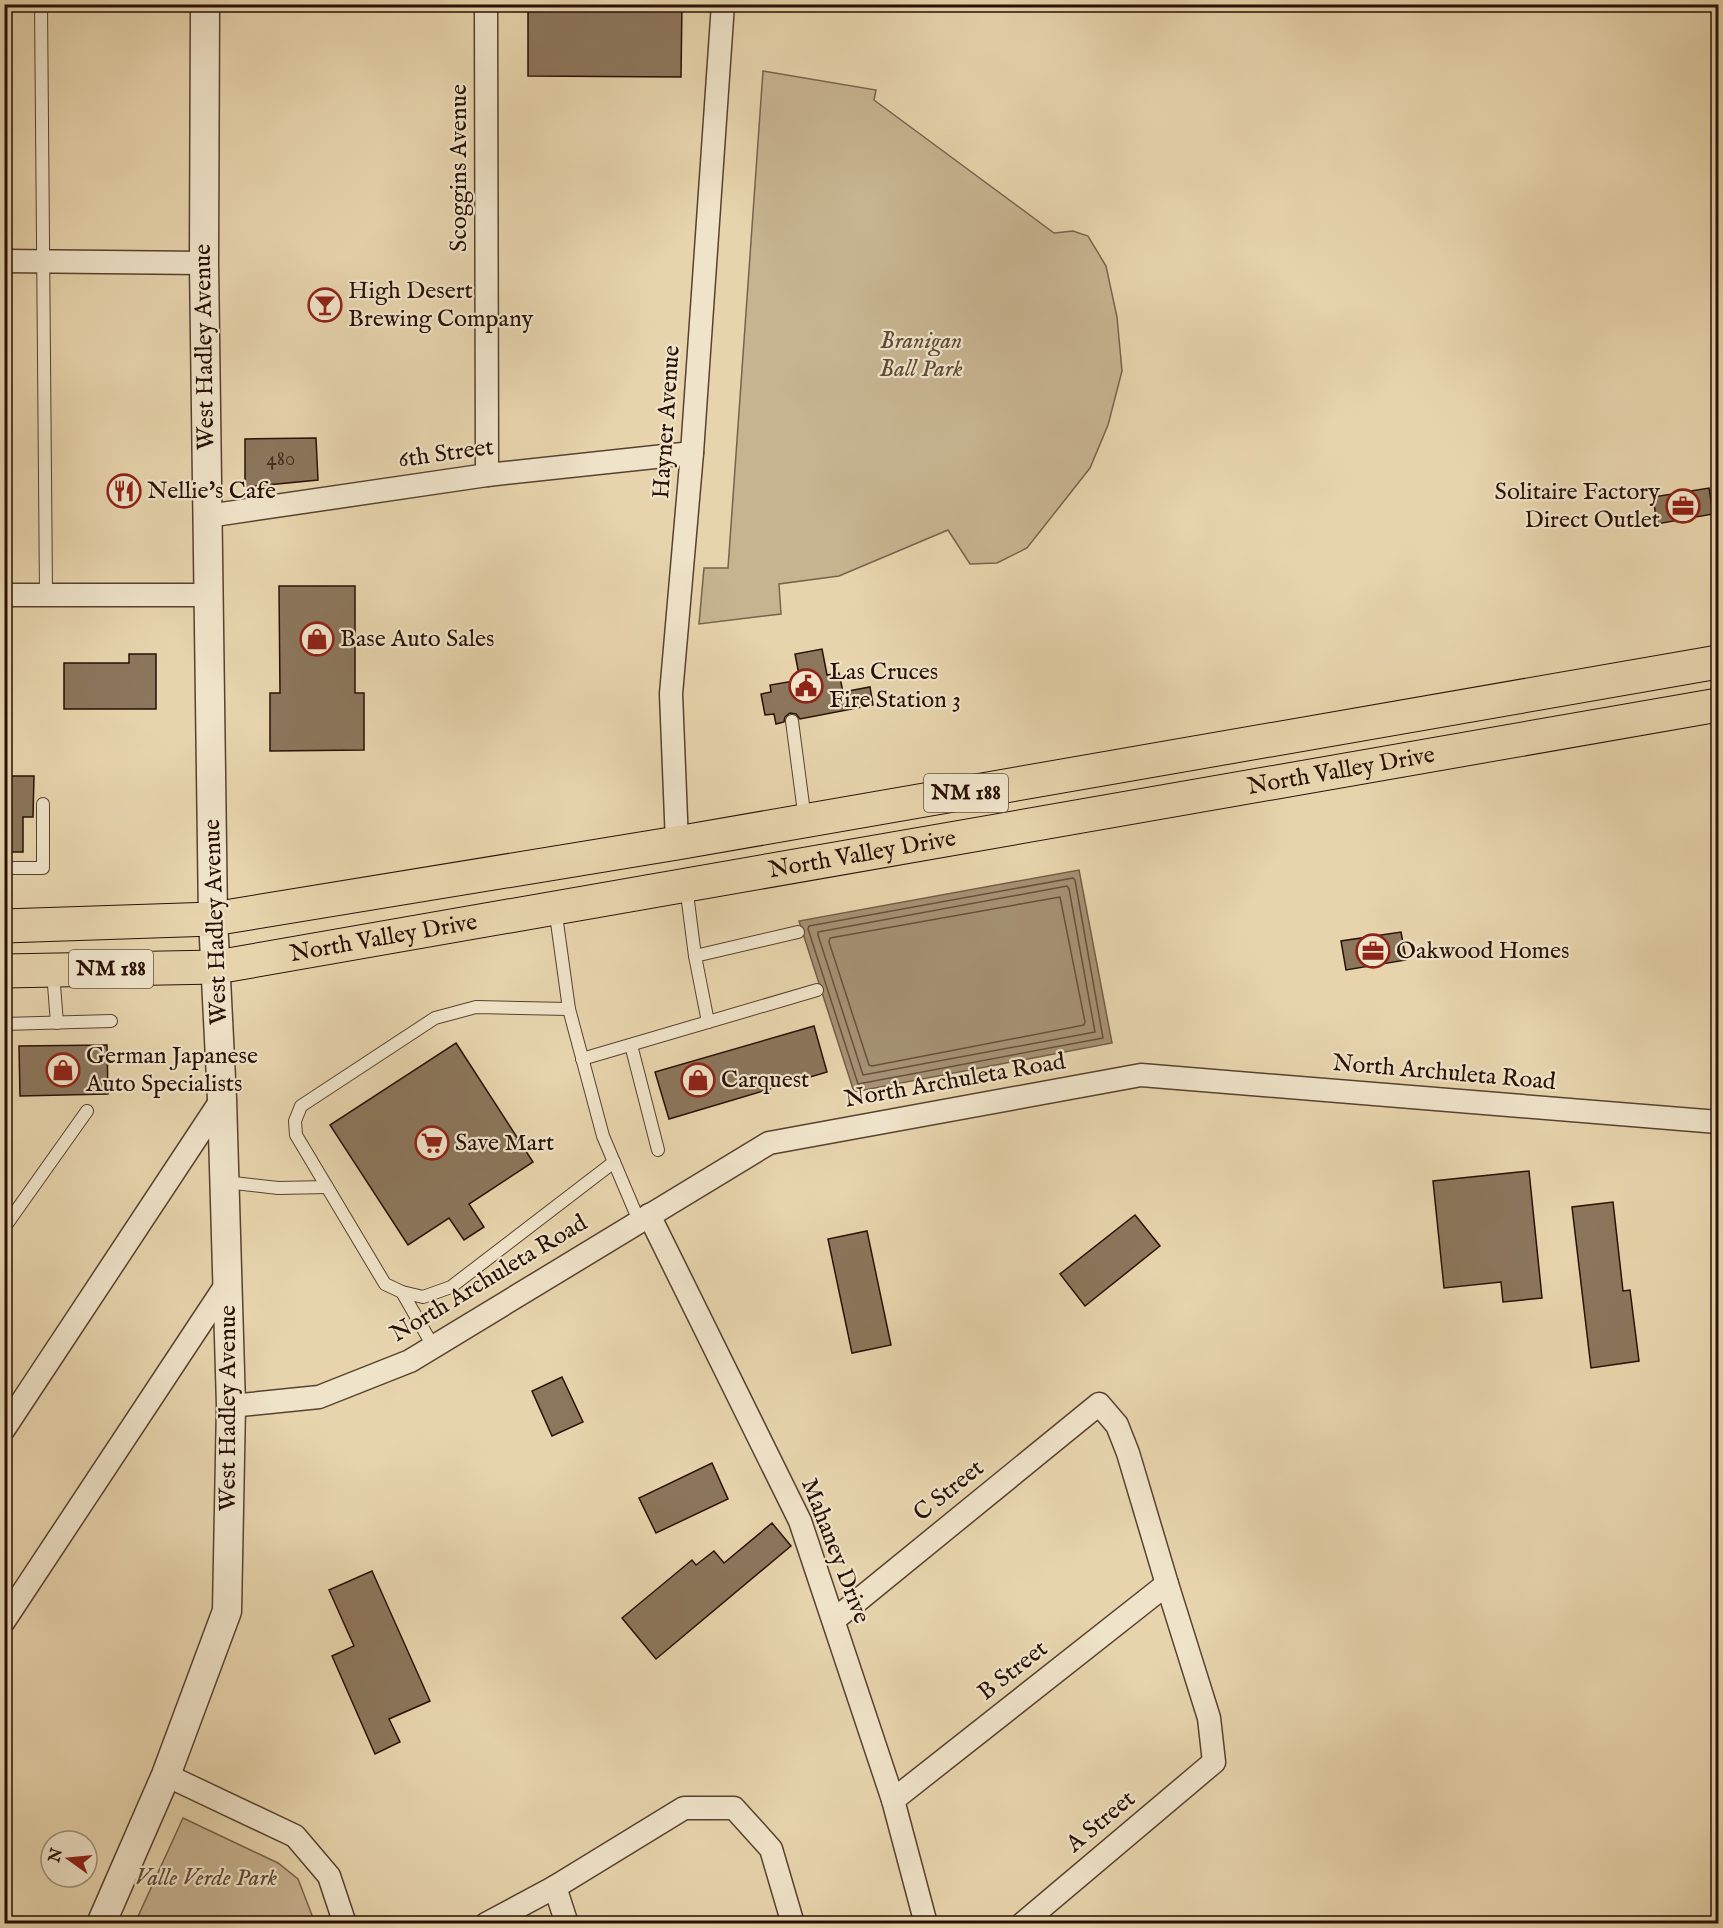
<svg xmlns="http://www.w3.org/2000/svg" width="1723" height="1928" font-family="'IM FELL English',serif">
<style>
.green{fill:#c7b390;stroke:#78624b;stroke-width:1.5}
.water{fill:#a69174;stroke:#745d48;stroke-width:1.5}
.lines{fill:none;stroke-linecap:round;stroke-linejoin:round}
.shore{stroke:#68503d;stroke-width:1.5}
.building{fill:#8c765c;stroke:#291006;stroke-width:1.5}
.service-casing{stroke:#584130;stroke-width:14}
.minor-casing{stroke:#584130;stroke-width:25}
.tertiary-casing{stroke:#584130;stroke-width:31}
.primary-casing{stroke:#291006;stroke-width:35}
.service{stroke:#efe3c9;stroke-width:12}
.minor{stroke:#efe3c9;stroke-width:22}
.tertiary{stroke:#efe3c9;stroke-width:28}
.primary{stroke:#e7d4ac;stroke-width:33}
.labels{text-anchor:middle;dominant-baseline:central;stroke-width:4.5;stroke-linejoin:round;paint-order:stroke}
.number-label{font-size:21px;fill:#422a1c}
.shield{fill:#efe3c9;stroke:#644f40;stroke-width:1.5}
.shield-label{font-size:22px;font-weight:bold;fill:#291006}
.street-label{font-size:24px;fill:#291006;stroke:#efe3c9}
.poi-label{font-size:24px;fill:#291006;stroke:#efe3c9;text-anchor:start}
.park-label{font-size:24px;font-style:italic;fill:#604936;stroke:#efe3c9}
</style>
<rect width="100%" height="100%" fill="#e7d4ac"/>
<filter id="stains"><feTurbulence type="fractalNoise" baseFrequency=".00333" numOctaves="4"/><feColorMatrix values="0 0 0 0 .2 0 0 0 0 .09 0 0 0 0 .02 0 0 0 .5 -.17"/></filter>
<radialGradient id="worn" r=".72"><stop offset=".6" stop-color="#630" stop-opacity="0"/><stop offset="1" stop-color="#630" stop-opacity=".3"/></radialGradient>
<g class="green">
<polygon points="763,71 876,90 874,100 1054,233 1073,231 1088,236 1106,266 1117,317 1122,371 1108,425 1090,468 1027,548 997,563 970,564 948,530 839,576 779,584 781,614 699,624 704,568 728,568"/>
<polygon points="183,1818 278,1863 298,1879 315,1923 135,1923"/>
</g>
<polygon class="water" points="1079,870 1112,1043 854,1092 799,921"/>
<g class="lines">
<g class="shore">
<polygon points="1073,878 1075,880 1103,1038 858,1084 808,929 809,926"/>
<polygon points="1067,886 1069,889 1095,1032 863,1075 818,935 818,932"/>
<polygon points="1060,897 1085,1022 1084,1025 872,1066 869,1065 829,942 830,938"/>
</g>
</g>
<g class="building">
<polygon points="528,4 682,4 681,77 528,76"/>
<polygon points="316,438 318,480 245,487 245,439"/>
<polygon points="1709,488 1713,514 1657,524 1653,497"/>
<polygon points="279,586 355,586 355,693 364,693 364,750 270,751 270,693 280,693"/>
<polygon points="822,649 827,675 839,673 843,692 870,687 873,705 800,719 796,714 790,713 785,717 784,722 776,724 774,714 765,715 761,694 771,692 770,685 800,680 795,654"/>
<polygon points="129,654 156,654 156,709 64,709 64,663 129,663"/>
<polygon points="4,776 34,776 33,817 23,817 23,852 4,852"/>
<polygon points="1401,932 1406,960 1346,970 1341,941"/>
<polygon points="814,1026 827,1072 669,1119 655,1072"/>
<polygon points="456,1043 533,1162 469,1204 484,1227 464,1240 449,1218 408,1245 330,1125"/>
<polygon points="107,1045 108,1094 20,1096 19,1046"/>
<polygon points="1529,1171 1542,1298 1503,1302 1501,1282 1444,1288 1433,1181"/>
<polygon points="1613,1202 1623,1291 1630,1290 1639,1361 1591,1368 1572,1207"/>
<polygon points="1135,1215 1160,1246 1085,1306 1060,1274"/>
<polygon points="867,1231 891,1345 852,1353 828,1239"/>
<polygon points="562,1377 583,1422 552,1436 532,1391"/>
<polygon points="712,1463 728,1499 656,1533 639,1498"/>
<polygon points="772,1523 791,1546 656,1659 622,1618 692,1560 696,1565 714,1551 724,1563"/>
<polygon points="372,1571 430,1701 389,1719 400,1742 375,1754 332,1656 354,1646 329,1590"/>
</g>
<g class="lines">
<g class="service-casing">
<g id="service">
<polyline points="41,4 46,595"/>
<polyline points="792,721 805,820"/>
<polyline points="4,868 43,868 43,804"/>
<polyline points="686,886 695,956"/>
<polyline points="555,908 569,1009 603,1136 639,1221"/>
<polyline points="53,972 57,1023"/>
<polyline points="569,1009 476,1007 435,1018 301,1106 295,1121 296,1135 385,1284 402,1292 423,1297 451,1287 614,1162"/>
<polyline points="708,1022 695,956 798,932"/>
<polyline points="4,1024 111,1021"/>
<polyline points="631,1045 658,1150"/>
<polyline points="582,1059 817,990"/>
<polyline points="225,1182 278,1188 327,1187"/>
<polyline points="4,1228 87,1111"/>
<polyline points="402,1292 433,1346"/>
</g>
</g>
<g class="minor-casing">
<g id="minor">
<polyline points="486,4 487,475"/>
<polyline points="4,261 204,263"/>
<polyline points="208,516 487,475 692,453"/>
<polyline points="4,595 209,595"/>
<polyline points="677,843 671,694 692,453 723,4"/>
<polyline points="649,1215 800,1521 893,1800 926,1924"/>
<polyline points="231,1406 319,1397 410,1361 769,1143 1141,1075 1718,1122"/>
<polyline points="4,1429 222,1099"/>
<polyline points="834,1620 1099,1404 1117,1425 1128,1453 1167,1584 1209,1718 1214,1762 1022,1924"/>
<polyline points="4,1621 228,1282"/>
<polyline points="166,1775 295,1836 329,1876 345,1924"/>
<polyline points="893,1800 1167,1584"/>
<polyline points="555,1887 567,1924"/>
<polyline points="486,1924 555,1887 684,1808 734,1808 771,1849 793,1924"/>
</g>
</g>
<g class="tertiary-casing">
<polyline id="tertiary" points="101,1924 166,1775 227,1611 231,1406 222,1099 213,919 204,263 205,4"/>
</g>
<g class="primary-casing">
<g id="primary">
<polyline points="4,926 213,919 677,843 1718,662"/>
<path id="s1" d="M4,971L217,967L1718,705"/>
</g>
</g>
<use href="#service" class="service"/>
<use href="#minor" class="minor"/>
<use href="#tertiary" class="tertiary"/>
<use href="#primary" class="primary"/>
</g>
<defs>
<g id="bar-ring" transform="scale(1.725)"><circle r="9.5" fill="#efe3c9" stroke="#8f2418" stroke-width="1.5"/><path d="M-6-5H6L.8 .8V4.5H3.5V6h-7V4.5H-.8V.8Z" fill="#8f2418"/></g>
<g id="restaurant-ring" transform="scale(1.725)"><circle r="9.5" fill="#efe3c9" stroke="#8f2418" stroke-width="1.5"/><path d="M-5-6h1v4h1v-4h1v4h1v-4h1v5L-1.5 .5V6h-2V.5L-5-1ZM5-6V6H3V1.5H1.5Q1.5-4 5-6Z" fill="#8f2418"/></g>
<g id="office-ring" transform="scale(1.725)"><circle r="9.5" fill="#efe3c9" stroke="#8f2418" stroke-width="1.5"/><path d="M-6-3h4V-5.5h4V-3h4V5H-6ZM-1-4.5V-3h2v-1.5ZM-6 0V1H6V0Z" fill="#8f2418"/></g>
<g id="shop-ring" transform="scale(1.725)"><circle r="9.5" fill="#efe3c9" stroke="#8f2418" stroke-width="1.5"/><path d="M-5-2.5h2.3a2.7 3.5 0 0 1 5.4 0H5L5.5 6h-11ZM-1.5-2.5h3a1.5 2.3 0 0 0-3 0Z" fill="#8f2418"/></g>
<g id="civic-ring" transform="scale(1.725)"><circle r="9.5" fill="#efe3c9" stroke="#8f2418" stroke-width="1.5"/><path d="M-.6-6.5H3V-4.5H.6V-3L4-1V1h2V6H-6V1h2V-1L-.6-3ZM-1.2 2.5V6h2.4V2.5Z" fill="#8f2418"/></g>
<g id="supermarket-ring" transform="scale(1.725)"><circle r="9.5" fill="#efe3c9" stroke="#8f2418" stroke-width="1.5"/><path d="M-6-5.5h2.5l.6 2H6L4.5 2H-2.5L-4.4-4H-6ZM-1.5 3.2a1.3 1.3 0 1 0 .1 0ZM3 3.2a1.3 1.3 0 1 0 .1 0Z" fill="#8f2418"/></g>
</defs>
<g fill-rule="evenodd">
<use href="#bar-ring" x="325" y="305"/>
<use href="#restaurant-ring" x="124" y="491"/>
<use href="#office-ring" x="1683" y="506"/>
<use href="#shop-ring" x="317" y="639"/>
<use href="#civic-ring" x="806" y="686"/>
<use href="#office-ring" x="1373" y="951"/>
<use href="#shop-ring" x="63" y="1070"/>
<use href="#shop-ring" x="698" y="1080"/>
<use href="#supermarket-ring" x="432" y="1143"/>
</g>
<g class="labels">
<g class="number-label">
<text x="281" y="459">480</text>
</g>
<g class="shield">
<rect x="924" y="774" width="84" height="38" rx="4.5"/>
<rect x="69" y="950" width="84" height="38" rx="4.5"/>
</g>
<g class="shield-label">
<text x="966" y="793">NM 188</text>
<text x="111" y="969">NM 188</text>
</g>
<g class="street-label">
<text transform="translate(459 168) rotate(-90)">Scoggins Avenue</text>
<text transform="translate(205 347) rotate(-91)">West Hadley Avenue</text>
<text transform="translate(667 422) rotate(-86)">Hayner Avenue</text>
<text transform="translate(446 454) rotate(-8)">6th Street</text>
<text stroke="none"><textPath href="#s1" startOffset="1354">North Valley Drive</textPath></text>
<text stroke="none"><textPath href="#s1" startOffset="868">North Valley Drive</textPath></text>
<text transform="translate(216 922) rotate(-92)">West Hadley Avenue</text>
<text stroke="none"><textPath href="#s1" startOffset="382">North Valley Drive</textPath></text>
<text transform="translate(1444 1073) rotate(5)">North Archuleta Road</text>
<text transform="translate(955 1081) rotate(-10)">North Archuleta Road</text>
<text transform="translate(489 1279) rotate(-31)">North Archuleta Road</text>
<text transform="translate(228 1408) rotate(-90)">West Hadley Avenue</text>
<text transform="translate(949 1491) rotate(-39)">C Street</text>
<text transform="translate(835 1551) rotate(69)">Mahaney Drive</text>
<text transform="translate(1013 1671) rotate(-38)">B Street</text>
<text transform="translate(1101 1822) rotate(-40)">A Street</text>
</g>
<g class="poi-label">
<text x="348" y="291">High Desert<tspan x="348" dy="28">Brewing Company</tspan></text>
<text x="147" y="491">Nellie's Cafe</text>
<text x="1660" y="492" text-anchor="end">Solitaire Factory<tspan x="1660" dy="28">Direct Outlet</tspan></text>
<text x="340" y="639">Base Auto Sales</text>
<text x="829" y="672">Las Cruces<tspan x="829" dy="28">Fire Station 3</tspan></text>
<text x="1396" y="951">Oakwood Homes</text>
<text x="86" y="1056">German Japanese<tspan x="86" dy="28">Auto Specialists</tspan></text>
<text x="721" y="1080">Carquest</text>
<text x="455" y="1143">Save Mart</text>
</g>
<g class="park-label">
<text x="921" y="341">Branigan<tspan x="921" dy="28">Ball Park</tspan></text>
<text x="206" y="1878">Valle Verde Park</text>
</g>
</g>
<rect width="1723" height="1928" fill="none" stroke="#e7d4ac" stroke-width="24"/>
<rect x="6" y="6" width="1711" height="1916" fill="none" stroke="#291006" stroke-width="3"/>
<rect x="12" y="12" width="1699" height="1904" fill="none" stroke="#291006" stroke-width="1.5"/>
<g transform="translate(69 1859) rotate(285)"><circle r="28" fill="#efe3c9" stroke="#a08f7b" stroke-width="1.5"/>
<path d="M0-4.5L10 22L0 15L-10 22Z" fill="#8f2418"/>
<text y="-9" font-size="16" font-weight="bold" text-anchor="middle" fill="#291006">N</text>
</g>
<rect width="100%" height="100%" filter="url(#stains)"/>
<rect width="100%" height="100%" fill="url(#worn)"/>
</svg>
